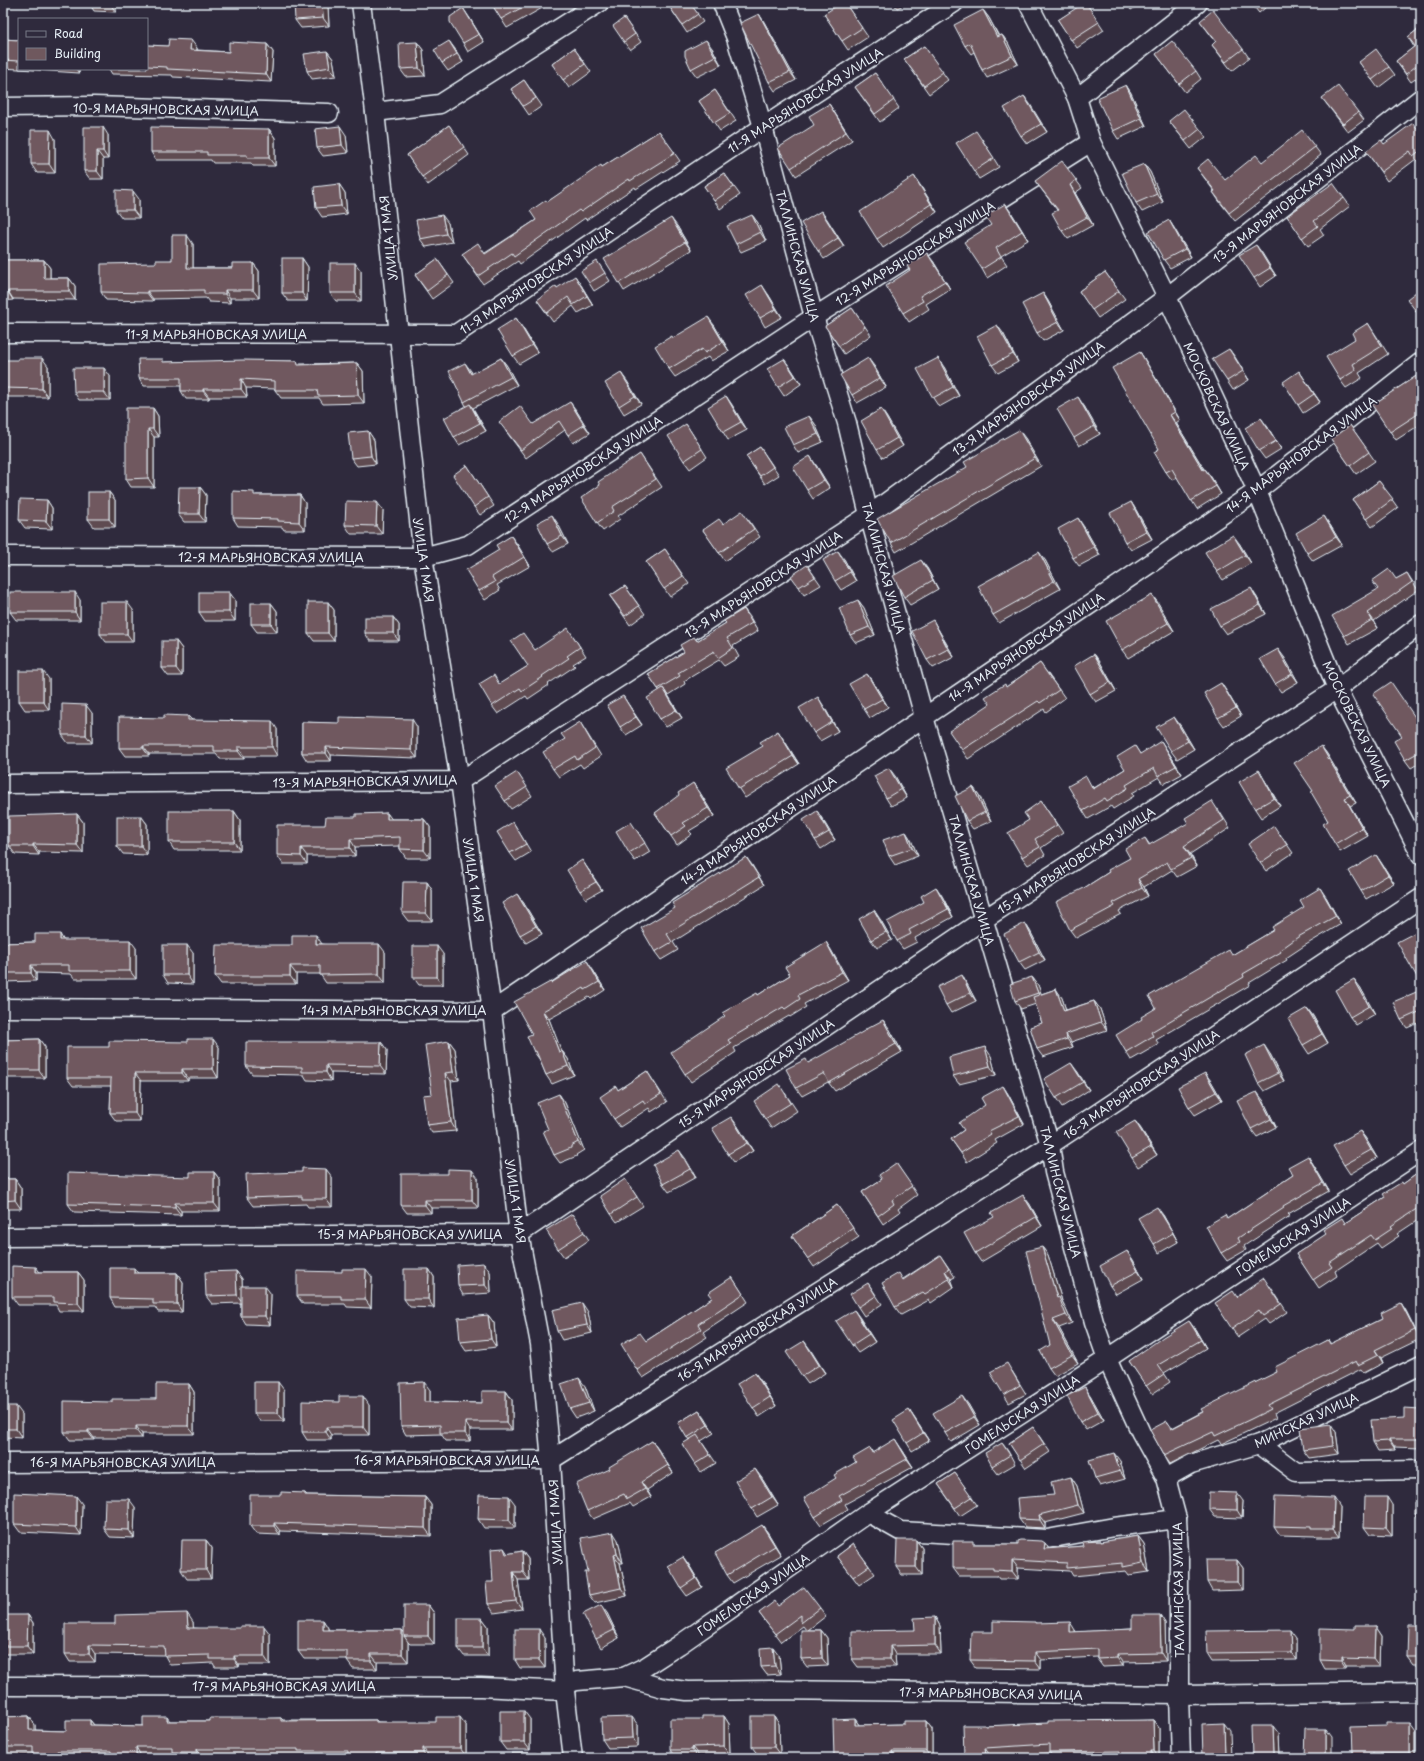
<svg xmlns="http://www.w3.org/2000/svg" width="1424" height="1761" font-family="'Playpen Sans',sans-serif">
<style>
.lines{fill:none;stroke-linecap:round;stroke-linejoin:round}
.minor-casing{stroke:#e8f1f8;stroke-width:21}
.minor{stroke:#2f2a3d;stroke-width:18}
.wall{fill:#5f4c51;stroke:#e8f1f8}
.shaded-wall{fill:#4e3e42;stroke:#e8f1f8}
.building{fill:#6f585e;stroke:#e8f1f8}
.labels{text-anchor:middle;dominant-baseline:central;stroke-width:3.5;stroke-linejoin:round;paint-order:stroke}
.street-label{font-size:12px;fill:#e8f1f8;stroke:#2f2a3d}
</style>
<rect width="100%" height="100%" fill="#2f2a3d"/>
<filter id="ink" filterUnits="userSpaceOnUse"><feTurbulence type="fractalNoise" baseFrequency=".025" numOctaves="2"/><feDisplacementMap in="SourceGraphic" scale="8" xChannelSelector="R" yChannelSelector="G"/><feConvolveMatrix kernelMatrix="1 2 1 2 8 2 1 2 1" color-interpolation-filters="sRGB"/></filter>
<g filter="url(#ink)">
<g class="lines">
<g class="minor-casing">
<g id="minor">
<polyline points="361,3 375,112 423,557 460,781 492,1011 519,1234 540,1344 551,1460 565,1691 573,1758"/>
<polyline points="722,3 736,38 763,127 814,317 847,423 869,515 924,717 1050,1145 1054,1172 1094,1322 1107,1359 1141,1433 1166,1478 1177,1519 1179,1555 1179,1695 1181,1758"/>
<polyline points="1028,3 1077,98 1091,142 1167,297 1257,491 1337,689 1421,855"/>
<polyline points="1077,98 1198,3"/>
<polyline points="3,107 94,106 329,113"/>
<polyline points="375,112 440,104 599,3"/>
<polyline points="3,333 456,334 763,127 954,3"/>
<polyline points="3,556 423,557 468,545 814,317 1091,142"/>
<polyline points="3,784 460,781 869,515 1167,297 1421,98"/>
<polyline points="3,1008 492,1011 1257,491 1421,362"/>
<polyline points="3,1237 519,1234 983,920 1337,689 1421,624"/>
<polyline points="1259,1444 1296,1472 1421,1470"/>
<polyline points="3,1463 551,1460 1050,1145 1421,898"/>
<polyline points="1166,1478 1191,1464 1259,1444 1421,1365"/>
<polyline points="868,1513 900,1531 1047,1539 1114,1527 1177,1519"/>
<polyline points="624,1677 645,1667 679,1645 868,1513 1107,1359 1421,1151"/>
<polyline points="564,1684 577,1681 624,1677 663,1688 687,1691 770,1690 1179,1695 1421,1692"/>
<polyline points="3,1686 481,1687 565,1691"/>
</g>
</g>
<use href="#minor" class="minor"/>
</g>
<g class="wall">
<polygon points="89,3 116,3 116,12 94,11"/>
<polygon points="408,3 433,3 433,4 410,5"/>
<polygon points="491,3 551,3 507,28"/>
<polygon points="667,3 690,3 703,22 687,33"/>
<polygon points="845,3 868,37 848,50 824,14"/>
<polygon points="893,3 908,3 897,8"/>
<polygon points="1086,3 1104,30 1077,48 1058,20"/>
<polygon points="1126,3 1142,3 1131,10"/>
<polygon points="1251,3 1271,3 1259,13"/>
<polygon points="328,6 329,26 301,28 295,20"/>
<polygon points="983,10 989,18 999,36 1002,35 1008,43 1018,64 987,78 982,70 974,52 971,54 965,46"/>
<polygon points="759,14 764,22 796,80 775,91 769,82"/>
<polygon points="469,17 484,42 468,52 463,43"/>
<polygon points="624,18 641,42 630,50 624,42"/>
<polygon points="1200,21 1243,49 1249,58 1232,71 1212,45 1216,42"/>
<polygon points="1421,27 1421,75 1411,82 1396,61 1414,47 1408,37"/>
<polygon points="3,39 19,40 19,69 79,69 79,73 3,68"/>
<polygon points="449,41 463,62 448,71 442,63"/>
<polygon points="417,42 423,50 425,76 406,77 400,69"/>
<polygon points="267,44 273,52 271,82 173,77 172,75 112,74 109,69 147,69 147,45 197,48 197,50 229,52"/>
<polygon points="924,46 948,80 929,94 904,59"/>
<polygon points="574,48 591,72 569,88 552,64"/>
<polygon points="712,48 721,65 697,77 691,69"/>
<polygon points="327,51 333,59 336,76 312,79 307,71"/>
<polygon points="1156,54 1196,71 1201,79 1185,92"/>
<polygon points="1359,62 1389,67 1395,75 1378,88"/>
<polygon points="875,73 899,108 880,122 855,87"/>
<polygon points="524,80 542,106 529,115 511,89"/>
<polygon points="1126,85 1131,93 1146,126 1118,139 1113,131"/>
<polygon points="715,90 736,121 720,131 699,101"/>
<polygon points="1024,96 1047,132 1027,144 1021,136"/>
<polygon points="1322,98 1358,112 1364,120 1348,132"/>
<polygon points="829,104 852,140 796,176 791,168"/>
<polygon points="1169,121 1200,129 1206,137 1191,149"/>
<polygon points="449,125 469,155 428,185 407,155"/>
<polygon points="269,129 275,138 275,166 253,166 251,163 213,163 211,160 156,160 151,152"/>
<polygon points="659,131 680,161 636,189 635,187 586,220 585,218 520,264 518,261 483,284 462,254 485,253 536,220 547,202"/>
<polygon points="1421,134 1421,162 1419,164 1416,159 1387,181 1366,151 1384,144"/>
<polygon points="108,135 108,159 103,159 103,179 90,179 84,171"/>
<polygon points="346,135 348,153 323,156 317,148"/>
<polygon points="55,139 55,173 37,173 31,164"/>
<polygon points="982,139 999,167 979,179 974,171"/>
<polygon points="1315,147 1321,155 1235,221 1219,201 1213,192 1214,191 1197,168 1225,180 1262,162"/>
<polygon points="1144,164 1150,172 1163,202 1142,212 1136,203"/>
<polygon points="724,173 740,195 720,209 704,186"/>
<polygon points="1076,180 1082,188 1075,193 1093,225 1068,239 1062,231 1057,210 1035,181"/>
<polygon points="339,184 345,193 347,214 322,217 316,208"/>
<polygon points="920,185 937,212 883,248 877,239"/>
<polygon points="1344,198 1350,206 1320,229 1324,235 1308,246 1287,216"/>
<polygon points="139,199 139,218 122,218 116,210"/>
<polygon points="821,211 844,246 824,259 818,251"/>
<polygon points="1011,212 1028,240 1001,256 1007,265 987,278 982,269 991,225"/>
<polygon points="752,215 758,223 766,241 741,252 736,244"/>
<polygon points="1169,220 1174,228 1191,257 1170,268 1164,260"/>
<polygon points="448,223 452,242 426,247 420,239"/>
<polygon points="677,226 691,250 624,291 619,283"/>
<polygon points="193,244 193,268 232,268 253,263 259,271 259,298 230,298 230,303 209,302 206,298 153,299 153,301 106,300 101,292 156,263 172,260"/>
<polygon points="1256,245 1276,276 1260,287 1254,278"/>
<polygon points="302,258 308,267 307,301 288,301 282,293"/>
<polygon points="437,259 454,283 432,299 415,275"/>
<polygon points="3,260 44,260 50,268 50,278 69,278 75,286 75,300 13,299 13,300 3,301"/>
<polygon points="597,261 610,281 594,291 589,283"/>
<polygon points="933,261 950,289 926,304 929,309 909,322 903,313"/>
<polygon points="361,271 361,301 336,301 330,293"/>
<polygon points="1105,272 1125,299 1098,318 1079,291"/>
<polygon points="581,285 593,305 578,313 573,306 553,322 537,300"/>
<polygon points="1043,293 1048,301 1064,330 1043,341 1037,333"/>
<polygon points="768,294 782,317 765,327 760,318"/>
<polygon points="852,308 871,335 844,354 825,326"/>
<polygon points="1368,323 1388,354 1359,373 1362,378 1346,388 1340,380 1355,339"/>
<polygon points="714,325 729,351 711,361 708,357 675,377 669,369 673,338"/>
<polygon points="522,327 538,353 519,364 513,356"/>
<polygon points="1003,333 1018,362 998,373 992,365"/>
<polygon points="1229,349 1249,380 1233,390 1227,381"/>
<polygon points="1140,352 1145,360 1180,420 1176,423 1204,469 1211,477 1221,494 1197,509 1177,477 1172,480 1166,472 1159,449"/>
<polygon points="501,358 507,366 517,385 473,408 486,431 459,445 454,437 466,406 464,402 471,371 472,374"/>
<polygon points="3,360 48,366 48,397 3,397"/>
<polygon points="297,361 300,364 357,363 363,371 364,403 323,404 319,398 281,398 275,390 275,389 246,388 247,397 209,397 209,399 186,399 181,391 181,386 144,386 139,378 165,362"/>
<polygon points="874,366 886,387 857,403 852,395"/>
<polygon points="790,367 801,384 784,396 778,387"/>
<polygon points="944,367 959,396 939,407 933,398"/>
<polygon points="1299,371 1320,402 1303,413 1298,405"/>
<polygon points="621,373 641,404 624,414 619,406"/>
<polygon points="1421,373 1421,424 1396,440 1372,405"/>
<polygon points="110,376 110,400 79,400 74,392"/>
<polygon points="726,396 732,405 747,430 728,440 723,432"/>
<polygon points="1084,406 1100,434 1079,446 1074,438"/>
<polygon points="153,408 158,416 159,437 154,437 154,487 131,487 126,479"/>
<polygon points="881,409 887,418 903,446 883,458 877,450"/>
<polygon points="576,410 590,433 573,443 565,430 526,458 505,430 533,424"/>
<polygon points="809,416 815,424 823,442 798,453 793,445"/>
<polygon points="686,424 707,457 690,469 684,461"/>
<polygon points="1350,425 1375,461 1356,474 1331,439"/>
<polygon points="1267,426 1281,449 1265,459 1259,451"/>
<polygon points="368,431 374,440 376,464 357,466 351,458"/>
<polygon points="1025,438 1041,466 896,552 891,543"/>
<polygon points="760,447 779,475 765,484 746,456"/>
<polygon points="640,454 662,487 618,516 620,519 603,531 597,523 600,485"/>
<polygon points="467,465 494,506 480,515 474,507"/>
<polygon points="816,465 830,488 813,499 807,490"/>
<polygon points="1379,481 1398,508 1372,527 1353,500"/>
<polygon points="200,487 206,495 205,522 184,522 178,514"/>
<polygon points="109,492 115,500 115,527 94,527 88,519"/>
<polygon points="256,495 300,495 305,503 305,530 284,530 282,527 238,526 233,518"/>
<polygon points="47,500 52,508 52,529 25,528 19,520"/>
<polygon points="1131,502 1136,510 1152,539 1131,550 1125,542"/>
<polygon points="383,510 382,534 351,534 345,525"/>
<polygon points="748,519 760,537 725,561 703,530 723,524"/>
<polygon points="558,524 568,544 553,552 547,544"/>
<polygon points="1330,525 1342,545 1313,561 1307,553"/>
<polygon points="1084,527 1100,555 1079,566 1073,558"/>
<polygon points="1239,543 1251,563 1223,580 1217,572"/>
<polygon points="517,544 530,566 497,585 500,590 485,600 479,591"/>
<polygon points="665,549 689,584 670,597 646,562"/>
<polygon points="844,559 856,581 841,590 835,581"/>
<polygon points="1045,560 1060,589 999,623 993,615"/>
<polygon points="807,565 821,585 804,595 799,587"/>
<polygon points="927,568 938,589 910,605 904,597"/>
<polygon points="1407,573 1418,590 1374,621 1378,628 1349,644 1344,636 1378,589"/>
<polygon points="625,586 645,614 630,625 610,596"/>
<polygon points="229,592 235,600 235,621 205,621 199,612"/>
<polygon points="1152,595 1158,603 1174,631 1128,658 1122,650"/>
<polygon points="1256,596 1266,614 1226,634 1220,626"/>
<polygon points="80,600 80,620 16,620 10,612"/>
<polygon points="858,600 864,608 875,635 856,643 850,635"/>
<polygon points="328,602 334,610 334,641 314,641 308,633"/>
<polygon points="271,603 277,611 277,632 257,632 251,624"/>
<polygon points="744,609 758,631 733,646 739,657 724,666 719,660 684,681 685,684 668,695 682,718 666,727 660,719 659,690 648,674 684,652 697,641 726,623"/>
<polygon points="133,610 133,642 106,642 100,634"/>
<polygon points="393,617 399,625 399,641 370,641 365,633"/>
<polygon points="938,629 954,657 933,668 927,660"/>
<polygon points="573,636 586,656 573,664 575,666 548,684 549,685 528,699 526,696 498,714 492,706 500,684 528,666 535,650"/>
<polygon points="176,641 182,649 182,676 168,676 162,668"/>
<polygon points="1094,654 1100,662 1116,691 1096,702 1090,694"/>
<polygon points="1284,657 1298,682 1281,692 1275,684"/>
<polygon points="1040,663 1065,698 1046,712 1044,709 968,759 962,750 990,704 1006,687"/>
<polygon points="49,679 49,710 25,710 19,701"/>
<polygon points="873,682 888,707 870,718 864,709"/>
<polygon points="1227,692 1241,716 1224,726 1218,718"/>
<polygon points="628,704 642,725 626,735 620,727"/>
<polygon points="823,705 838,731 820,741 814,733"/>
<polygon points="92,713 92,743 68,743 62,735"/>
<polygon points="188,716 192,720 277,729 277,756 244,756 244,759 220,759 216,754 149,754 149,756 125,756 119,748 164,718"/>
<polygon points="302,722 417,727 417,758 331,755 331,761 307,761 302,753"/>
<polygon points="580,722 601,756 583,768 580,764 559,777 553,769 565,739"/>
<polygon points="1180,725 1194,749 1177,759 1171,751"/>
<polygon points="1421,725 1421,762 1411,768 1405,760 1402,736"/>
<polygon points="784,740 799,764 745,798 739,789 763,746"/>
<polygon points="1135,746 1140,754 1167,750 1182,774 1164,784 1159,777 1132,793 1134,796 1113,809 1111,806 1088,819 1083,811 1091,785 1094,788 1125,769"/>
<polygon points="1321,746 1327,754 1356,803 1350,806 1368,836 1340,852 1335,844 1328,821 1313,791"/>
<polygon points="517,772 532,796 511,809 505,801"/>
<polygon points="895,776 907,798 891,806 886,798"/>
<polygon points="1264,779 1280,806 1261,818 1255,809"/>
<polygon points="973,787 979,795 991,821 973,829 967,821"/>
<polygon points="699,791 714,816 689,831 692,834 677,845 655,813"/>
<polygon points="1041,801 1063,833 1041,848 1045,855 1028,865 1022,857 1029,820"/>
<polygon points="1218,809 1230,828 1190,854 1197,866 1177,877 1172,870 1144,887 1148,896 1119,911 1121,914 1076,938 1070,930 1084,888 1109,872 1130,858 1145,838 1150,845"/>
<polygon points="234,811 240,820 240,850 174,850 169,842"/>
<polygon points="817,811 835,840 821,849 815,840"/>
<polygon points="387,813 391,819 424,819 430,827 430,858 406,858 400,849 400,846 355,847 355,856 307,856 307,864 283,864 277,855 325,825 356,817"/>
<polygon points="77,814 83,822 83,853 39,852 39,855 15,854 9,846"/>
<polygon points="141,816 147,824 147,855 123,854 117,846"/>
<polygon points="513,822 531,852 516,861 510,853"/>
<polygon points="637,830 650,852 635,861 629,853"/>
<polygon points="906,832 911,840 918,856 895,865 889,856"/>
<polygon points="1280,834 1293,853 1266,871 1260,863"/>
<polygon points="1376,855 1382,864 1394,883 1366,899 1361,891"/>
<polygon points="746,857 764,885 673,942 678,950 661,960 655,952 675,908"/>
<polygon points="588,869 602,890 586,899 580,891"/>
<polygon points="427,882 432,890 432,921 408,921 402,913"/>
<polygon points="936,887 942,896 953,917 915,938 917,942 903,949 897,941 924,902"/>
<polygon points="1326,897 1341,924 1304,946 1286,958 1287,960 1249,983 1250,985 1156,1040 1159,1044 1131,1060 1126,1052 1142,1019 1156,1008 1232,955 1274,930"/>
<polygon points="523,902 542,934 526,943 520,935"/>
<polygon points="880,919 892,940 877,948 871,940"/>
<polygon points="1025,923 1030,931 1045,960 1025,970 1019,962"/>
<polygon points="63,940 136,948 136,979 75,979 71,974 36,973 36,981 3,982 3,943 35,942"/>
<polygon points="826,942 831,950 848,980 804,1004 806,1007 790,1017 789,1016 734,1048 736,1052 691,1082 685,1074 758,995 790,975"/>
<polygon points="322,944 385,952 385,983 326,983 320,974 296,974 296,984 221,984 215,976 292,945"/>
<polygon points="193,953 193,984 168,983 163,975"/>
<polygon points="443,954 443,985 419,985 413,977"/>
<polygon points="593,970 605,990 591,999 589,997 549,1019 561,1051 562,1051 568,1059 574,1075 552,1084 546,1075 540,1060 534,1052 532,1034 552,983"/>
<polygon points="1032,977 1038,985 1041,994 1056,989 1062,998 1066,1010 1094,1001 1100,1009 1107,1030 1071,1042 1073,1047 1043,1057 1037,1049 1042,1023 1036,1004 1021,1009 1015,1001"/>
<polygon points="967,984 976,1001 951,1013 946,1005"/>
<polygon points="1360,987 1375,1014 1356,1025 1350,1017"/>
<polygon points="1421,990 1421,1022 1407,1028 1401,1020"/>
<polygon points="1307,1008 1313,1016 1328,1043 1309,1054 1303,1045"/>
<polygon points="889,1028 902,1052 835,1091 828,1082 802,1096 796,1088 808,1063"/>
<polygon points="39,1039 45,1047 45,1078 3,1078 3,1040"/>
<polygon points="449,1041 455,1049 459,1080 451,1081 456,1131 432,1133 427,1125 432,1094"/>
<polygon points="381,1042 387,1050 386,1074 331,1073 331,1081 307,1080 304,1075 252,1074 246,1066"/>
<polygon points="219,1047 218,1078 188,1078 188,1081 141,1081 140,1121 116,1121 110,1113 111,1086 73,1086 67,1078"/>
<polygon points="1270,1054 1284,1081 1264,1091 1258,1083"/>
<polygon points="991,1056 996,1075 959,1084 953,1076"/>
<polygon points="647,1071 667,1102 651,1112 649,1108 620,1127 614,1119 618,1090"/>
<polygon points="1077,1071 1089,1090 1062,1107 1056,1098"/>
<polygon points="1211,1081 1222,1100 1195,1115 1189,1107"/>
<polygon points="1003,1086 1008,1094 1024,1124 995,1140 997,1143 967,1162 951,1139 964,1130 985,1105"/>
<polygon points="785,1093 797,1111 771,1128 765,1119"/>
<polygon points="559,1094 565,1103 584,1150 576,1155 577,1156 560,1163 554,1155 548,1129"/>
<polygon points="1263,1100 1276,1127 1257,1137 1251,1129"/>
<polygon points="1135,1121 1141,1129 1157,1155 1138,1167 1132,1158"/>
<polygon points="737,1125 753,1151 734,1162 728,1154"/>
<polygon points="1360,1131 1366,1139 1377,1158 1350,1174 1344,1165"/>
<polygon points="1308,1156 1313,1164 1329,1191 1288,1214 1290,1216 1244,1246 1246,1250 1227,1261 1221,1253 1225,1215 1227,1219 1293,1175"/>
<polygon points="685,1158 696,1177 669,1192 663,1184"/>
<polygon points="896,1163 917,1195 898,1209 900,1212 883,1224 862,1192 882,1179"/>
<polygon points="1421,1171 1421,1218 1397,1234 1399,1236 1381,1248 1377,1243 1335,1271 1337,1276 1319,1288 1296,1254 1345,1223 1385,1197"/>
<polygon points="214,1172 220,1180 220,1211 181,1211 181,1215 74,1212 68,1204 190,1177"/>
<polygon points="302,1172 332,1177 332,1207 308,1207 306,1204 253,1206 247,1198"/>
<polygon points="448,1174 478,1178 478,1208 431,1208 431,1213 407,1213 401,1205"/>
<polygon points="3,1179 15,1179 21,1188 21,1209 3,1209"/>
<polygon points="625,1179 643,1206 617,1222 611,1214"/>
<polygon points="1029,1203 1042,1226 981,1262 975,1253"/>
<polygon points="837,1205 859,1237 814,1267 792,1236"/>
<polygon points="572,1214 589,1240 564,1257 558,1249"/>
<polygon points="1163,1215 1178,1242 1159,1253 1154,1244"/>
<polygon points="1042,1247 1048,1255 1062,1301 1064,1305 1072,1323 1059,1328 1078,1363 1055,1376 1049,1368 1050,1345"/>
<polygon points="1127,1251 1133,1260 1143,1279 1116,1294 1110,1286"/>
<polygon points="940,1255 955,1277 951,1279 954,1287 931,1303 929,1300 901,1315 895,1307 903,1279"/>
<polygon points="484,1263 490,1272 491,1293 463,1295 458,1286"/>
<polygon points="134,1268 137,1273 177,1273 183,1282 182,1312 158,1312 155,1307 115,1307 110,1298"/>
<polygon points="429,1269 434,1277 434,1308 410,1307 404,1299"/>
<polygon points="236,1271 242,1279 242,1286 271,1294 270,1325 246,1324 241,1316 241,1303 212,1304 206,1296"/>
<polygon points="40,1272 78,1272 84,1280 84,1311 59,1311 56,1305 18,1305 12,1297"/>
<polygon points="372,1277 371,1308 347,1307 345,1304 303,1304 297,1296"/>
<polygon points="732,1277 748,1302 703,1332 707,1337 643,1378 637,1370 646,1341 712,1298"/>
<polygon points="868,1283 882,1304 864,1316 858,1307"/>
<polygon points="1270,1286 1287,1312 1269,1324 1265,1319 1238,1337 1232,1329 1237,1297"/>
<polygon points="1401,1303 1406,1311 1420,1339 1381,1358 1383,1363 1364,1373 1361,1369 1274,1413 1276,1418 1221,1444 1218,1440 1170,1464 1164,1455 1167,1421 1172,1428 1277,1372 1328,1340 1331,1344 1383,1318"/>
<polygon points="854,1310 875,1342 858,1353 852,1345"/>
<polygon points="588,1312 592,1333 562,1340 557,1331"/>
<polygon points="488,1315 494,1323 496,1347 466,1351 460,1342"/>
<polygon points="1195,1329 1206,1348 1164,1373 1170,1382 1152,1394 1129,1361"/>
<polygon points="804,1341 825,1373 808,1384 802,1376"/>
<polygon points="1012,1371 1026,1394 1009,1403 1004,1395"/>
<polygon points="761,1381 776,1406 759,1417 753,1408"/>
<polygon points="189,1384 194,1392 194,1434 142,1434 142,1438 94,1438 94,1440 70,1440 64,1432 112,1402 156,1399"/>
<polygon points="585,1386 594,1411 576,1418 570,1409"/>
<polygon points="284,1390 284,1421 260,1421 254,1413"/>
<polygon points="430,1390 430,1402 482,1403 506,1391 512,1400 512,1430 470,1430 470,1441 446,1441 441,1434 406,1435 401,1426"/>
<polygon points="1090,1395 1104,1420 1086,1430 1080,1422"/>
<polygon points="968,1404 980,1425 951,1442 945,1433"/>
<polygon points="369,1405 369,1435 331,1435 331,1440 307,1440 302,1432"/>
<polygon points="3,1406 22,1414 22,1438 4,1437 3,1436"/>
<polygon points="1421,1409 1421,1448 1394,1447 1395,1450 1378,1451 1373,1442 1404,1418"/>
<polygon points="699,1410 714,1433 701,1441 716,1463 701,1472 695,1464 689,1440 678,1423"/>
<polygon points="909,1410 915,1419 929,1441 912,1451 907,1443"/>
<polygon points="1033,1427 1050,1452 1026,1468 1009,1443"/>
<polygon points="1336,1432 1339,1454 1309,1458 1303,1450"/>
<polygon points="652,1441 673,1473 647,1490 651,1497 633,1507 630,1503 593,1519 587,1511 610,1469"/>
<polygon points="1002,1443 1008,1451 1015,1464 998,1474 992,1466"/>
<polygon points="870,1448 873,1453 901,1448 913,1467 845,1504 848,1509 821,1525 815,1517 836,1478 856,1462"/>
<polygon points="1120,1461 1125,1479 1100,1486 1095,1478"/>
<polygon points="955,1473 977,1505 960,1516 938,1484"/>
<polygon points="761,1477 778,1505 757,1517 752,1509"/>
<polygon points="1071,1477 1077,1486 1084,1513 1045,1523 1045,1528 1025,1527 1019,1519 1054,1495"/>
<polygon points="305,1493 307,1495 425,1497 431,1505 431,1536 280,1531 280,1535 256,1534 250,1526 281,1495"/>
<polygon points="1421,1497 1421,1521 1420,1521 1415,1513"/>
<polygon points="1243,1501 1242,1518 1215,1517 1209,1509"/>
<polygon points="82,1504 81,1535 20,1532 14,1524"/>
<polygon points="515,1504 515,1528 484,1528 478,1519"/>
<polygon points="1392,1505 1392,1536 1370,1535 1364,1527"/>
<polygon points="135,1507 134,1538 110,1537 104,1529"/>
<polygon points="1340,1507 1339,1537 1317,1537 1316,1536 1280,1535 1274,1526"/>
<polygon points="762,1525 768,1533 781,1555 733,1583 727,1575"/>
<polygon points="1138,1536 1144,1544 1149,1572 1129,1575 1126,1571 1073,1576 1070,1571 1018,1568 1018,1579 999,1579 997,1576 959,1576 953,1568 974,1544 1018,1544 1045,1543 1049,1549 1083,1546 1100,1541 1101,1542"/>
<polygon points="206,1540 212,1548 211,1579 187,1579 181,1570"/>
<polygon points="618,1540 623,1563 620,1563 627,1596 595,1603 589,1595 588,1572"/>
<polygon points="916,1540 922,1548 922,1575 902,1575 896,1567"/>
<polygon points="853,1544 875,1574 859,1585 837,1556"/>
<polygon points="504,1548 508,1554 522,1551 528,1559 529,1580 518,1580 522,1609 494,1613 488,1604 493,1582"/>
<polygon points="683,1557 689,1565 702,1587 687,1596 681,1588"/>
<polygon points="1237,1560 1243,1568 1243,1590 1212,1591 1207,1582"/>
<polygon points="428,1605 434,1613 434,1644 410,1644 408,1642 408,1662 377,1662 377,1669 353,1669 347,1661 347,1659 304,1659 298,1651 323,1620 328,1628 328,1630 402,1630 404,1632"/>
<polygon points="778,1606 820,1608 826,1616 808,1630 821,1630 827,1638 828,1666 807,1667 801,1659 806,1630 803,1626 781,1642 759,1613"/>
<polygon points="607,1613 619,1638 601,1648 596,1639"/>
<polygon points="28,1615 33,1623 33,1654 3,1654 3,1619"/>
<polygon points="1160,1615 1165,1623 1166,1661 1123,1662 1123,1666 1103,1667 1097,1659 1097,1657 1041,1660 1041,1669 976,1668 970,1660 993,1632 1036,1623 1075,1630 1076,1632 1132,1629"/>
<polygon points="935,1617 940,1626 941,1654 895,1654 896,1667 858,1667 852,1659 915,1630"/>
<polygon points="482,1618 488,1626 488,1656 464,1656 458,1648"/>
<polygon points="193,1622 193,1628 270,1634 270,1665 239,1665 239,1667 215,1667 213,1663 170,1665 165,1656 165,1655 95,1654 95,1662 70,1662 65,1654 115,1624"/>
<polygon points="1421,1626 1421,1665 1413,1665 1407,1657"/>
<polygon points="1376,1627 1382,1636 1381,1666 1347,1666 1347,1669 1325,1669 1320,1660 1354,1630"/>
<polygon points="545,1638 545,1668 520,1668 515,1660"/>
<polygon points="1296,1638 1296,1660 1212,1661 1207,1653"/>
<polygon points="779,1655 781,1674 767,1675 761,1667"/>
<polygon points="29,1716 35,1725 35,1730 66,1731 90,1720 94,1725 143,1726 171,1721 210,1721 281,1718 283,1720 376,1720 378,1722 466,1725 466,1756 429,1756 429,1758 303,1758 303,1757 202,1757 202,1758 177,1758 175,1756 141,1756 141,1758 33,1758 33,1755 3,1756 3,1717"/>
<polygon points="724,1716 729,1724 730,1755 698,1755 698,1758 676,1758 670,1750 702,1719"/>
<polygon points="774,1716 779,1724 780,1755 758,1755 752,1747"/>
<polygon points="530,1719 530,1750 506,1750 500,1742"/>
<polygon points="855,1719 859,1725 904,1724 926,1721 932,1729 932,1758 834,1758"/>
<polygon points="1153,1720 1159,1728 1159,1758 1053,1758 1050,1753 991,1757 991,1758 965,1758 964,1756 986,1726"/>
<polygon points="638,1725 638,1747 608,1748 602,1739"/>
<polygon points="1415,1731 1415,1758 1352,1758"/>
<polygon points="1279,1734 1280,1758 1253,1758 1252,1757"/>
</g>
<g class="shaded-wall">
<polygon points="110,3 116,3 116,12 110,4"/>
<polygon points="322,3 326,3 328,6 329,26 323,18"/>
<polygon points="463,8 469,17 484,42 479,34"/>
<polygon points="983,10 989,18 1003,45 997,37"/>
<polygon points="759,14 764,22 796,80 790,72"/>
<polygon points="1002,35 1008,43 1018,64 1012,56"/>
<polygon points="191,40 197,48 196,58 190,50"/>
<polygon points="706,40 712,48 721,65 715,56"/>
<polygon points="449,41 455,49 463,62 457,54"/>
<polygon points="417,42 423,50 425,76 419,68"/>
<polygon points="267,44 273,52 271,82 266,74"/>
<polygon points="327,51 333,59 336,76 330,67"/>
<polygon points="76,69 79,69 79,73"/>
<polygon points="1126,85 1131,93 1146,126 1141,118"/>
<polygon points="1024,96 1030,104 1047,132 1041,124"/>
<polygon points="829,104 834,112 852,140 846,132"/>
<polygon points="340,126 346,135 348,153 342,145"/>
<polygon points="103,127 108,135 108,159 103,151"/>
<polygon points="269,129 275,138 275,166 269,158"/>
<polygon points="50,130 55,139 55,173 49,164"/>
<polygon points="3,133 4,134 3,163"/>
<polygon points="97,151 103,159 103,179 97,171"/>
<polygon points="1144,164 1150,172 1163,202 1157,194"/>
<polygon points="914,176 920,185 937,212 931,204"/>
<polygon points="339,184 345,193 347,214 341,206"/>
<polygon points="1070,185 1075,193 1093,225 1087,217"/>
<polygon points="133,191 139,199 139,218 133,210"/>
<polygon points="1005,204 1011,212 1028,240 1022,231"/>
<polygon points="821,211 827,219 844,246 838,238"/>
<polygon points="442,215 448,223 452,242 446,234"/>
<polygon points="752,215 758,223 766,241 760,232"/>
<polygon points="671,218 677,226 691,250 685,242"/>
<polygon points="1169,220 1174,228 1191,257 1185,249"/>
<polygon points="187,235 193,244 193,277 187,268"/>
<polygon points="1256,245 1262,253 1276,276 1270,268"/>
<polygon points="927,253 933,261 950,289 945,281"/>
<polygon points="302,258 308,267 307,301 302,293"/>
<polygon points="44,260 50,268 50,286 44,278"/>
<polygon points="253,263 259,271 259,298 253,290"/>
<polygon points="355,263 361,271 361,301 355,293"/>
<polygon points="575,276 581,285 593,305 587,296"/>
<polygon points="69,278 75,286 75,300 69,291"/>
<polygon points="762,285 768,294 782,317 776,309"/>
<polygon points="225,290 230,298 230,303 225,294"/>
<polygon points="8,291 13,299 13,300 8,292"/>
<polygon points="147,291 153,299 153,301 147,293"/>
<polygon points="1043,293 1048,301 1064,330 1058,322"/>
<polygon points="708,317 714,325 729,351 723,342"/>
<polygon points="516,318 522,327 538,353 532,345"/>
<polygon points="997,325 1003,333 1018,362 1013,354"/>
<polygon points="1229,349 1235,357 1249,380 1243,371"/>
<polygon points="1140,352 1145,360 1180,420 1175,412"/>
<polygon points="42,358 48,366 48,397 42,389"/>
<polygon points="501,358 507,366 517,385 511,377"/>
<polygon points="868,358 874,366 886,387 880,378"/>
<polygon points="938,358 944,367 959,396 953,387"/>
<polygon points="784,359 790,367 801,384 795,376"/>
<polygon points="357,363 363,371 364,403 358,395"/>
<polygon points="465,363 471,371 477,383 471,374"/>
<polygon points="104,368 110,376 110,400 104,392"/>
<polygon points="1299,371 1305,380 1320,402 1314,394"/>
<polygon points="621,373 627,381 641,404 635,396"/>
<polygon points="241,379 246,388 247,397 241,389"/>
<polygon points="203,389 209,397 209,399 203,391"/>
<polygon points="726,396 732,405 747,430 741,422"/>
<polygon points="1078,397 1084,406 1100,434 1094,426"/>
<polygon points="570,402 576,410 590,433 584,425"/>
<polygon points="470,404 475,412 486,431 480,423"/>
<polygon points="153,408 158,416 159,437 153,429"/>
<polygon points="881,409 887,418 903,446 897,438"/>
<polygon points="1170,415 1176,423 1209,478 1203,470"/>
<polygon points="809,416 815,424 823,442 818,434"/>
<polygon points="1261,418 1267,426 1281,449 1276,441"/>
<polygon points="148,429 154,437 154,487 148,478"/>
<polygon points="1019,430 1025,438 1041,466 1035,458"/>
<polygon points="368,431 374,440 376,464 371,456"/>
<polygon points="810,456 816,465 830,488 824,480"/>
<polygon points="1205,469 1211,477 1221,494 1216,486"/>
<polygon points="200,487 206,495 205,522 199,514"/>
<polygon points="109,492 115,500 115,527 109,519"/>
<polygon points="300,495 305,503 305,530 299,522"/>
<polygon points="47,500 52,508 52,529 46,521"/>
<polygon points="377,502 383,510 382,534 376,526"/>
<polygon points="1131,502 1136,510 1152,539 1146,531"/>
<polygon points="552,515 558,524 568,544 562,536"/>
<polygon points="1324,516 1330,525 1342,545 1336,537"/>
<polygon points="1078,518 1084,527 1100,555 1094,547"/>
<polygon points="1233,535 1239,543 1251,563 1245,555"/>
<polygon points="511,536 517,544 530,566 524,557"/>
<polygon points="838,551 844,559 856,581 850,572"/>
<polygon points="1039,552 1045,560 1060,589 1054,581"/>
<polygon points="921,560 927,568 938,589 933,580"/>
<polygon points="1251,588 1256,596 1266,614 1260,605"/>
<polygon points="75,592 80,600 80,620 75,612"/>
<polygon points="229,592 235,600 235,621 229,612"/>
<polygon points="1152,595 1158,603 1174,631 1168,623"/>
<polygon points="858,600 864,608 875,635 869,627"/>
<polygon points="127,602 133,610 133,642 127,634"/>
<polygon points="328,602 334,610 334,641 328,633"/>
<polygon points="271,603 277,611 277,632 271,624"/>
<polygon points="744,609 750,617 758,631 752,623"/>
<polygon points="1368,613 1374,621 1378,628 1372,620"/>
<polygon points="393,617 399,625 399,641 393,633"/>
<polygon points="933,620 938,629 954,657 948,649"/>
<polygon points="176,641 182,649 182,676 176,668"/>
<polygon points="1278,649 1284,657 1298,682 1292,674"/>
<polygon points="1094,654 1100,662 1116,691 1110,682"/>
<polygon points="43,671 49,679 49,710 43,701"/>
<polygon points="867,674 873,682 888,707 882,699"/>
<polygon points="1221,683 1227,692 1241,716 1236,708"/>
<polygon points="663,688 668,696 682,718 676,710"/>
<polygon points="623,696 628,704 642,725 636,717"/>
<polygon points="818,697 823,705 838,731 832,722"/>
<polygon points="86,705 92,713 92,743 86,735"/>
<polygon points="1174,717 1180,725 1194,749 1188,741"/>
<polygon points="412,719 417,727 417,758 411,750"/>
<polygon points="272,721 277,729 277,756 272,747"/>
<polygon points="778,731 784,740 799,764 793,756"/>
<polygon points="1161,741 1167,750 1182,774 1176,766"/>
<polygon points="143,746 149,754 149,756 143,748"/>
<polygon points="1321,746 1327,754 1356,803 1350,795"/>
<polygon points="238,747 244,756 244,759 238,751"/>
<polygon points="326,747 331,755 331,761 326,753"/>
<polygon points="889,768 895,776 907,798 901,789"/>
<polygon points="1259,770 1264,779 1280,806 1274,798"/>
<polygon points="693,783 699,791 714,816 708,808"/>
<polygon points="973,787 979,795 991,821 985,812"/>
<polygon points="1345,798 1350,806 1368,836 1362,828"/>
<polygon points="234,811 240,820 240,850 234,842"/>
<polygon points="817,811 823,820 835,840 829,832"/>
<polygon points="387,813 393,821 387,819"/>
<polygon points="77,814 83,822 83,853 77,845"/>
<polygon points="141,816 147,824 147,855 141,846"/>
<polygon points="424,819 430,827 430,858 424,850"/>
<polygon points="906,832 911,840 918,856 912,848"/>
<polygon points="350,839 355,847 355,856 350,848"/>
<polygon points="33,844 39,852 39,855 33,846"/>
<polygon points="1184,846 1190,854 1197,866 1191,858"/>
<polygon points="301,848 307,856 307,864 301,856"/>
<polygon points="1376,855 1382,864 1394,883 1388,875"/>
<polygon points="746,857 752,865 764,885 759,877"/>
<polygon points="582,860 602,890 596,882"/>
<polygon points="1138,879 1144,887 1148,896 1142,888"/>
<polygon points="427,882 432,890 432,921 426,913"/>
<polygon points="936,887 942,896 953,917 948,909"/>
<polygon points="1320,888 1326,897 1341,924 1336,916"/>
<polygon points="517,894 523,902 542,934 536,926"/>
<polygon points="874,910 880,919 892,940 886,932"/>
<polygon points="1025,923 1030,931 1045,960 1039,952"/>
<polygon points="60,934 65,943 60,940"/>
<polygon points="316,935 322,944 316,944"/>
<polygon points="130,940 136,948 136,979 130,971"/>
<polygon points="826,942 831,950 848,980 842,972"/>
<polygon points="379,944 385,952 385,983 379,974"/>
<polygon points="187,945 193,953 193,984 187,975"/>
<polygon points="437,946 443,954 443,985 437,977"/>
<polygon points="587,961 593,970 605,990 599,982"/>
<polygon points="31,965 36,973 36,981 31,973"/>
<polygon points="290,966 296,974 296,984 290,976"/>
<polygon points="962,975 967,984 976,1001 970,993"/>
<polygon points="1032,977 1038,985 1044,1001 1038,993"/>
<polygon points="1354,979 1360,987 1375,1014 1369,1006"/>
<polygon points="1056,989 1062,998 1069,1019 1064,1011"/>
<polygon points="1094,1001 1100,1009 1107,1030 1101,1022"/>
<polygon points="1307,1008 1313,1016 1328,1043 1322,1034"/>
<polygon points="543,1011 549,1019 565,1060 559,1052"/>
<polygon points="883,1020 889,1028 902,1052 896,1044"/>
<polygon points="1066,1034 1071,1042 1073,1047 1067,1039"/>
<polygon points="39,1039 45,1047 45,1078 39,1070"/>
<polygon points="213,1039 219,1047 218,1078 213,1069"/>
<polygon points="449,1041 455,1049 459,1080 453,1072"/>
<polygon points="381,1042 387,1050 386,1074 380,1066"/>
<polygon points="1264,1045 1270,1054 1284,1081 1278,1073"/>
<polygon points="985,1047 991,1056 996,1075 990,1066"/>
<polygon points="562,1051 568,1059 574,1075 568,1066"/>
<polygon points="1071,1063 1077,1071 1089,1090 1083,1082"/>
<polygon points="326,1065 331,1073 331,1081 326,1072"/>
<polygon points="182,1069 188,1078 188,1081 182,1073"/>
<polygon points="135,1073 141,1081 140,1121 135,1113"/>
<polygon points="445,1073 451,1081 456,1131 451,1122"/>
<polygon points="1205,1073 1211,1081 1222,1100 1216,1092"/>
<polygon points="1003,1086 1008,1094 1024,1124 1019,1116"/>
<polygon points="1257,1092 1263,1100 1276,1127 1271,1119"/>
<polygon points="559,1094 565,1103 584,1150 578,1142"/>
<polygon points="731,1117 737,1125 753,1151 747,1143"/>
<polygon points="1135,1121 1141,1129 1157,1155 1151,1147"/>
<polygon points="1360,1131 1366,1139 1377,1158 1371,1150"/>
<polygon points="679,1150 685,1158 696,1177 690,1169"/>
<polygon points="1308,1156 1313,1164 1329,1191 1323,1183"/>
<polygon points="326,1169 332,1177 332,1207 326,1199"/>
<polygon points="472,1170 478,1178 478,1208 472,1200"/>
<polygon points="214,1172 220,1180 220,1211 214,1203"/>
<polygon points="15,1179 21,1188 21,1209 15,1200"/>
<polygon points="1023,1195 1029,1203 1042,1226 1036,1217"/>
<polygon points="425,1200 431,1208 431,1213 425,1205"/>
<polygon points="175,1203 181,1211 181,1215 175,1207"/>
<polygon points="1157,1207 1163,1215 1178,1242 1173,1233"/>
<polygon points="1042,1247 1048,1255 1062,1301 1064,1305 1072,1323 1066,1315 1057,1298"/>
<polygon points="1127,1251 1133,1260 1143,1279 1138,1271"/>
<polygon points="484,1263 490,1272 491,1293 485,1285"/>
<polygon points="36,1267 42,1275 36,1272"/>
<polygon points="134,1268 140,1276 134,1273"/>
<polygon points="366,1269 372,1277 371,1308 365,1299"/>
<polygon points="429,1269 434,1277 434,1308 428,1299"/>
<polygon points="236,1271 242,1279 243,1303 237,1295"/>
<polygon points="945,1271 951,1279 954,1287 949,1279"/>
<polygon points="78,1272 84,1280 84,1311 78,1303"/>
<polygon points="177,1273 183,1282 182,1312 177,1304"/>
<polygon points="265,1286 271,1294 270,1325 265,1316"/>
<polygon points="582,1303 588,1312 592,1333 587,1325"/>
<polygon points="1401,1303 1406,1311 1420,1339 1415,1330"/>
<polygon points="854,1310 860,1318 875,1342 869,1334"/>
<polygon points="488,1315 494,1323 496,1347 491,1339"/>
<polygon points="1053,1320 1059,1328 1078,1363 1072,1355"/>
<polygon points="1189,1321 1195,1329 1206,1348 1201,1340"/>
<polygon points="804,1341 810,1349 825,1373 819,1365"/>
<polygon points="1375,1350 1381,1358 1383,1363 1378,1355"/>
<polygon points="755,1373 761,1381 776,1406 770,1397"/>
<polygon points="579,1378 585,1386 594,1411 589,1403"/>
<polygon points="278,1382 284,1390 284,1421 278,1413"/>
<polygon points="424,1382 430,1390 430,1410 424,1402"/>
<polygon points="189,1384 194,1392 194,1434 188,1426"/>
<polygon points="1085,1387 1090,1395 1104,1420 1098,1412"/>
<polygon points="506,1391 512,1400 512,1430 506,1422"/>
<polygon points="363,1396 369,1405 369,1435 363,1427"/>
<polygon points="962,1396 968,1404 980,1425 974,1417"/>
<polygon points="16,1406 22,1414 22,1438 16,1429"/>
<polygon points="699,1410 705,1418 714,1433 708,1425"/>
<polygon points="909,1410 915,1419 929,1441 923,1433"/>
<polygon points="465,1422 470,1430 470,1441 465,1433"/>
<polygon points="1331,1424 1336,1432 1339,1454 1333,1446"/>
<polygon points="136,1426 142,1434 142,1438 136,1430"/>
<polygon points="326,1427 331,1435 331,1440 326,1432"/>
<polygon points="88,1430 94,1438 94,1440 88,1432"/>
<polygon points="895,1439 901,1448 913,1467 907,1459"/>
<polygon points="1389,1439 1394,1447 1395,1450 1389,1441"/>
<polygon points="652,1441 658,1449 673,1473 668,1465"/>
<polygon points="1114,1453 1120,1461 1125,1479 1120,1471"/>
<polygon points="755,1469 761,1477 778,1505 772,1497"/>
<polygon points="1071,1477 1077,1486 1084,1513 1078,1505"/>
<polygon points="641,1482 647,1490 651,1497 645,1489"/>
<polygon points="1237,1493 1243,1501 1242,1518 1237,1510"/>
<polygon points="76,1496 82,1504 81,1535 76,1527"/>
<polygon points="509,1496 515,1504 515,1528 509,1520"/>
<polygon points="425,1497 431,1505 431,1536 425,1528"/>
<polygon points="1387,1497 1392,1505 1392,1536 1386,1528"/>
<polygon points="1334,1498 1340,1507 1339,1537 1333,1529"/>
<polygon points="129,1499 135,1507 134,1538 129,1530"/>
<polygon points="1039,1515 1045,1523 1045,1528 1040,1520"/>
<polygon points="274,1523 280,1531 280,1535 274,1526"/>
<polygon points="762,1525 768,1533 781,1555 775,1546"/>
<polygon points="613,1532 618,1540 623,1563 617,1554"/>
<polygon points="1138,1536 1144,1544 1149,1572 1143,1563"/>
<polygon points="206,1540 212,1548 211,1579 206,1570"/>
<polygon points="916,1540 922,1548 922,1575 916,1567"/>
<polygon points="1045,1543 1050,1551 1044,1549"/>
<polygon points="522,1551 528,1559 529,1580 523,1572"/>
<polygon points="614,1555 620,1563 627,1596 621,1588"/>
<polygon points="683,1557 689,1565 702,1587 696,1578"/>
<polygon points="1012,1560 1018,1568 1018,1579 1012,1571"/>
<polygon points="1237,1560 1243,1568 1243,1590 1237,1582"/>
<polygon points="513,1572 518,1580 522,1609 516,1601"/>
<polygon points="428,1605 434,1613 434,1644 428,1636"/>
<polygon points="601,1605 607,1613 619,1638 614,1630"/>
<polygon points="187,1613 193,1622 194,1636 188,1628"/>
<polygon points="28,1615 33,1623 33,1654 27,1646"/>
<polygon points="1160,1615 1165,1623 1166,1661 1161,1653"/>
<polygon points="935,1617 940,1626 941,1654 935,1645"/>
<polygon points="482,1618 488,1626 488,1656 482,1648"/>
<polygon points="323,1620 328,1628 328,1639 323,1630"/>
<polygon points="1070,1622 1075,1630 1076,1641 1070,1632"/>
<polygon points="264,1626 270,1634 270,1665 264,1656"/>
<polygon points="1376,1627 1382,1636 1381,1666 1375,1658"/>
<polygon points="539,1629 545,1638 545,1668 539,1660"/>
<polygon points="402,1630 407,1636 404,1636 408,1642 408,1662 402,1654"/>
<polygon points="821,1630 827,1638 828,1666 822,1658"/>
<polygon points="1290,1630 1296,1638 1296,1660 1291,1652"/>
<polygon points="89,1645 95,1654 95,1662 89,1654"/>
<polygon points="890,1646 895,1654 896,1667 890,1659"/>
<polygon points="773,1647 779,1655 781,1674 775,1666"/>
<polygon points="1035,1652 1041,1660 1041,1669 1035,1661"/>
<polygon points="371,1654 377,1662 377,1669 371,1661"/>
<polygon points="1117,1654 1123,1662 1123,1666 1117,1658"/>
<polygon points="234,1656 239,1665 239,1667 234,1659"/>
<polygon points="1342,1657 1347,1666 1347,1669 1342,1661"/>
<polygon points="524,1711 530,1719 530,1750 524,1742"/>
<polygon points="29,1716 35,1725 35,1738 29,1730"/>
<polygon points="724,1716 729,1724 730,1755 724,1746"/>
<polygon points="774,1716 779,1724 780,1755 774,1747"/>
<polygon points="167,1717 173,1725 167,1721"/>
<polygon points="460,1717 466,1725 466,1756 460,1748"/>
<polygon points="632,1717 638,1725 638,1747 633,1738"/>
<polygon points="855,1719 861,1728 855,1725"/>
<polygon points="90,1720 96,1728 90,1725"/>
<polygon points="1153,1720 1159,1728 1159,1758 1154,1751"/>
<polygon points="926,1721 932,1729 932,1758 931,1758 926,1751"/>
<polygon points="1224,1723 1230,1731 1231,1758 1225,1758"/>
<polygon points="1409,1723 1415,1731 1415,1758 1412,1758 1409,1754"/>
<polygon points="1273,1726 1279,1734 1280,1758 1275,1758 1274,1756"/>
<polygon points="1326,1728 1332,1736 1332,1758 1326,1758"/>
<polygon points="136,1747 141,1756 141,1758 137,1758 136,1756"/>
<polygon points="692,1747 698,1755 698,1758 692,1750"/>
<polygon points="423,1748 429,1756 429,1758 427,1758 423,1753"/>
<polygon points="985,1748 991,1757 991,1758 987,1758 986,1756"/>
<polygon points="197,1749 202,1757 202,1758 201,1758 197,1752"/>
<polygon points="57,1751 62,1758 57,1758"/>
<polygon points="892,1751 897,1758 894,1758 892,1755"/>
<polygon points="1151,1751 1156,1758 1151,1758"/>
<polygon points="376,1753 380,1758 378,1758 376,1756"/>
<polygon points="536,1753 540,1758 536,1758"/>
</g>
<g class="building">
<polygon points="93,3 110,3 110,4"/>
<polygon points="294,3 322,3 323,18 295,20"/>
<polygon points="491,3 530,3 501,19"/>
<polygon points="667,3 690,3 698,14 682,25"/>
<polygon points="841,3 845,3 862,28 842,41 824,14"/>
<polygon points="1084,3 1086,3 1099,22 1071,40 1058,20"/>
<polygon points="463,8 479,34 463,43 450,22 450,17"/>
<polygon points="983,10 997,37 1002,35 1012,56 982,70 970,43 965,46 954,25"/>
<polygon points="1213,10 1243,49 1226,62 1212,45 1216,41 1200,21"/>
<polygon points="759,14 790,72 769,82 740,23"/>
<polygon points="624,18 635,34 624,42 613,26"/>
<polygon points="1421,27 1421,62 1406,74 1396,61 1415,46 1408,37"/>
<polygon points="3,39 19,40 19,61 3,60"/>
<polygon points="169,39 191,40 190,50 229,52 229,42 267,44 266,74 167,69 167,67 147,66 147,45 168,46"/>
<polygon points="706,40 715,56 691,69 685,56 685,51"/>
<polygon points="449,41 457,54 442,63 434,50"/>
<polygon points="1172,41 1196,71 1179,84 1156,54"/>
<polygon points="417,42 419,68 400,69 399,43"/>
<polygon points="924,46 943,72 924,86 904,59"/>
<polygon points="574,48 585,64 563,80 552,64"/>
<polygon points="1376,49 1389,67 1372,80 1359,62"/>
<polygon points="327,51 330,67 307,71 304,54"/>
<polygon points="875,73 894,100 875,114 855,87"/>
<polygon points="524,80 536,98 523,106 511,89"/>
<polygon points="1126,85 1141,118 1113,131 1097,98"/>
<polygon points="1338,86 1358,112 1343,124 1322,98"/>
<polygon points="715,90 730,113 714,123 699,101"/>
<polygon points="1024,96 1041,124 1021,136 1004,108"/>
<polygon points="829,104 846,132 791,168 778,148 814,125 809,116"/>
<polygon points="1184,109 1200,129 1185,141 1169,121"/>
<polygon points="1413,123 1421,134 1421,150 1413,156 1410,151 1381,172 1366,151 1381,140 1384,144"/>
<polygon points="449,125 464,147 422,177 407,155"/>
<polygon points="340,126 342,145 317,148 315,129"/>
<polygon points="84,127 103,127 103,151 97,151 97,171 84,171"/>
<polygon points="151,127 269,129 269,158 247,158 247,155 207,155 207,152 151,152"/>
<polygon points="31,130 50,130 49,164 31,164"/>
<polygon points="1302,130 1315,147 1229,213 1213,192 1215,191 1197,168 1208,159 1225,180 1256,155 1262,162"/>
<polygon points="659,131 675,153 630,181 629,179 581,212 579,210 514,256 512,253 478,276 462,254 478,243 485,254 536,220 530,211 546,200 547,202 601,165 602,167"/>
<polygon points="976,131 994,158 974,171 956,143"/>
<polygon points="1062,161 1076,180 1070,185 1087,217 1062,231 1052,213 1058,210 1035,181"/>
<polygon points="1144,164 1157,194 1136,203 1122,173"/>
<polygon points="724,173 734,187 714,201 704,186"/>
<polygon points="914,176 931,204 877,239 860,212"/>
<polygon points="1333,183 1344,198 1314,221 1318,226 1302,238 1287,216"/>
<polygon points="339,184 341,206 316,208 314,187"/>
<polygon points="116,190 133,191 133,210 116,210"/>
<polygon points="1005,204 1022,231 996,248 1001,257 982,269 964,242 991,225 985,216"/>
<polygon points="821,211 838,238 818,251 801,223"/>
<polygon points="442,215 446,234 420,239 416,220"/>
<polygon points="752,215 760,232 736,244 727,226"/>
<polygon points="671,218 685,242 619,283 604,259"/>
<polygon points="1169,220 1185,249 1164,260 1148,232"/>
<polygon points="172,235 187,235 187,268 232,268 232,263 253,263 253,290 225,290 225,294 204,294 204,290 147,291 147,293 101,292 101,264 156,263 156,260 172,260"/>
<polygon points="1256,245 1270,268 1254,278 1239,255"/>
<polygon points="927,253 945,281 920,296 923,301 903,313 886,286 910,270 907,266"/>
<rect x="282" y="258" width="20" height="35"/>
<polygon points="437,259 448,275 427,291 415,275"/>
<polygon points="3,260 44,260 44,278 69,278 69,291 8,291 8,292 3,292"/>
<polygon points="597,261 605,273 589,283 581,271"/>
<rect x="330" y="263" width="25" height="30"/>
<polygon points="1105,272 1119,291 1092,310 1079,291"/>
<polygon points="575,276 587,296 573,305 568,297 547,313 537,300 556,286 557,288"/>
<polygon points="762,285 776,309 760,318 746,295"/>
<polygon points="1421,288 1421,318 1407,299"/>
<polygon points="1043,293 1058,322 1037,333 1022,304"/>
<polygon points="852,308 865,327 839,346 825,326"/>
<polygon points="708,317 723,342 705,353 702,349 669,369 655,346 672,336 673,338"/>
<polygon points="516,318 532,345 513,356 497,330"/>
<polygon points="1368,323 1382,346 1353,364 1356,370 1340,380 1326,357 1355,339 1352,333"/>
<polygon points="997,325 1013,354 992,365 977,336"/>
<polygon points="1229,349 1243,371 1227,381 1212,359"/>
<polygon points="1140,352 1175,412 1170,415 1203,470 1205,469 1216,486 1191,501 1172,469 1166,472 1154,452 1159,449 1112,368"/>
<polygon points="18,358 42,358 42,389 3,388 3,360 18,360"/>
<polygon points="501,358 511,377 464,402 449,371 465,363 471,374"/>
<polygon points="868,358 880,378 852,395 840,375"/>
<polygon points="938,358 953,387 933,398 917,369"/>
<polygon points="138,359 163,359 163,362 244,360 297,361 298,365 357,363 358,395 318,396 317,390 275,390 275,381 241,379 241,389 203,389 203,391 181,391 181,378 139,378"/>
<polygon points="784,359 795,376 778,387 767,369"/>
<polygon points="73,368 104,368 104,392 74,392"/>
<polygon points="1299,371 1314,394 1298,405 1283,382"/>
<polygon points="621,373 635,396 619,406 605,383"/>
<polygon points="1421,373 1421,412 1390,432 1372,405"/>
<polygon points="726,396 741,422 723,432 708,407"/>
<polygon points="1078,397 1094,426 1074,438 1057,409"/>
<polygon points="570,402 584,425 568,435 559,421 521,450 499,422 520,406 533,424"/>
<polygon points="470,404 480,423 454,437 444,418"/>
<polygon points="126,408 153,408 153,429 148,429 148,478 126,479"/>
<polygon points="881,409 897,438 877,450 861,421"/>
<polygon points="809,416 818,434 793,445 784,427"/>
<polygon points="1261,418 1276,441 1259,451 1245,428"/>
<polygon points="686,424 702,449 684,461 668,436"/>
<polygon points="1350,425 1369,452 1350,466 1331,439"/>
<polygon points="1019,430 1035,458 891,543 877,519 967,467 964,462 999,442 999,441"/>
<polygon points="368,431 371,456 351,458 348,433"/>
<polygon points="760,447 773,467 760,476 746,456"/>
<polygon points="640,454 656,479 612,507 614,511 597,523 581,498 600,485 598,482"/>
<polygon points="810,456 824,480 807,490 793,467"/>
<polygon points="467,465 488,497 474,507 453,475"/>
<polygon points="1379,481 1393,499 1366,519 1353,500"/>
<polygon points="179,487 200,487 199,514 178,514"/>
<polygon points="233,491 254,492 254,495 300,495 299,522 278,521 278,519 233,518"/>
<rect x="88" y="492" width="21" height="27"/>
<polygon points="20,499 47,500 46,521 19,520"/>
<polygon points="346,501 377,502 376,526 345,525"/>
<polygon points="1131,502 1146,531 1125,542 1110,513"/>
<polygon points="742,511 754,529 719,553 703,530 719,519 723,524"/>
<polygon points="552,515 562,536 547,544 537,523"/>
<polygon points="1324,516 1336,537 1307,553 1296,533"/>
<polygon points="1078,518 1094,547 1073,558 1058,529"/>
<polygon points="1233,535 1245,555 1217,572 1205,552"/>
<polygon points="511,536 524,557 492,577 495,582 479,591 466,570 499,550 496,545"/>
<polygon points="665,549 683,576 664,589 646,562"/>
<polygon points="838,551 850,572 835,581 823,560"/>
<polygon points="1039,552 1054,581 993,615 978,586"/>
<polygon points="921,560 933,580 904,597 893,576"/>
<polygon points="807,565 815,577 799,587 791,576"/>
<polygon points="1389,569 1396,579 1407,573 1412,582 1368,613 1372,620 1344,636 1332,616 1378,589 1372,581"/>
<polygon points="625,586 639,606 625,616 610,596"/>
<polygon points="1251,588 1260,605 1220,626 1211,609"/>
<rect x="10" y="592" width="65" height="20"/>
<rect x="199" y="592" width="30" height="20"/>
<polygon points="1152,595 1168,623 1122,650 1106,621"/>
<polygon points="858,600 869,627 850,635 839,608"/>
<rect x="100" y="602" width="27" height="32"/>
<rect x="308" y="602" width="20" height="31"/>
<rect x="251" y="603" width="20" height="21"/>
<polygon points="744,609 752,623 727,638 733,648 718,658 714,651 678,673 680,676 658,689 648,674 684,652 680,645 694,637 697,641 726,623 724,621"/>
<rect x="365" y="617" width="28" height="16"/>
<polygon points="933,620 948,649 927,660 912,631"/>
<polygon points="568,628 580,647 567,656 569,658 542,676 543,677 522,691 520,688 492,706 479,684 494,675 499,684 528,666 511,641 523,633 535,650"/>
<rect x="162" y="641" width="14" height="27"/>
<polygon points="1278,649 1292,674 1275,684 1260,659"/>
<polygon points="1094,654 1110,682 1090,694 1074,666"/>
<polygon points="1040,663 1059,690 1040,703 1038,701 962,750 949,731 990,704 985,697 1005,684 1006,687"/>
<rect x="19" y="671" width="24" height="30"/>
<polygon points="867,674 882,699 864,709 849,684"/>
<polygon points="1391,682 1421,726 1421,751 1405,760 1394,741 1402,736 1373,694"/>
<polygon points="1221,683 1236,708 1218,718 1204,693"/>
<polygon points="663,688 676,710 660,719 647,698"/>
<polygon points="623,696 636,717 620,727 607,705"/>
<polygon points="818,697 832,722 814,733 799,708"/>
<polygon points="62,704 86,705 86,735 62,735"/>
<polygon points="164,715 188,716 188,720 272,721 272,747 238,747 238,751 214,751 214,746 143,746 143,748 119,748 119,717 164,718"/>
<polygon points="339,717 412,719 411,750 326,747 326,753 302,753 302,722 339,723"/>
<polygon points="1174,717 1188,741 1171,751 1156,727"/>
<polygon points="580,722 595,748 577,760 575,756 553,769 543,752 565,739 561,734"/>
<polygon points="778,731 793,756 739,789 726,768 763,746 760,742"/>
<polygon points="1161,741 1176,766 1158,776 1154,768 1126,785 1128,788 1107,801 1105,798 1083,811 1068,786 1086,776 1093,789 1125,769 1117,757 1135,746 1140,754"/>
<polygon points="1321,746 1350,795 1345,798 1362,828 1335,844 1323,824 1328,821 1311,792 1313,791 1294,763"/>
<polygon points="889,768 901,789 886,798 874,776"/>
<polygon points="1259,770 1274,798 1255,809 1239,782"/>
<polygon points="517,772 527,787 505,801 495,786"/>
<polygon points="693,783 708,808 683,823 686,826 671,836 655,813 679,795 678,793"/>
<polygon points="973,787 985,812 967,821 955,796"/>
<polygon points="1041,801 1057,825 1035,839 1040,847 1022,857 1008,833 1029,820 1024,813"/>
<polygon points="1212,801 1224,820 1184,846 1191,858 1171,869 1167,862 1138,879 1142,888 1113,903 1115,906 1070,930 1056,902 1084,888 1109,872 1108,870 1130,858 1125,849 1145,838 1149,845 1188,823 1185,818"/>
<rect x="169" y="811" width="65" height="31"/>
<polygon points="817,811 829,832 815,840 803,820"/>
<polygon points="387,813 387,819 424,819 424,850 400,849 400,837 350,839 350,848 301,848 301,856 277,855 277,825 325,825 326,817 356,817 356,814"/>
<polygon points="77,814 77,845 33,844 33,846 9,846 9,816"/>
<rect x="117" y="816" width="24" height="30"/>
<polygon points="513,822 526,844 510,853 497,832"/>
<polygon points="631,822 645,843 629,853 616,831"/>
<polygon points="1274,826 1287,845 1260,863 1248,844"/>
<polygon points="906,832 912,848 889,856 883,840"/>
<polygon points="1376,855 1388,875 1361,891 1349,871"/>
<polygon points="746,857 759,877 667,934 672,942 655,952 641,928 675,908 672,903"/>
<polygon points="582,860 596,882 580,891 567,870"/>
<polygon points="403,882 427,882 426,913 402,913"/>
<polygon points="936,887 948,909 909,930 911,934 897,941 887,922 924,902 921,896"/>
<polygon points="1320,888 1336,916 1298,937 1280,950 1281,952 1243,974 1244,977 1151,1032 1153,1036 1126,1052 1116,1035 1142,1019 1141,1017 1156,1008 1149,996 1229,950 1232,955 1274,930 1272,927 1304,907 1300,900"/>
<polygon points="517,894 536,926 520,935 502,903"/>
<polygon points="874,910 886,932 871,940 859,919"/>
<polygon points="1025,923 1039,952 1019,962 1004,934"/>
<polygon points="1416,932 1421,940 1421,984 1397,942"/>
<polygon points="35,934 60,934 60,940 130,940 130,971 69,971 69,965 31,965 31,973 3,973 3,943 35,942"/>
<polygon points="292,935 316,935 316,944 379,944 379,974 320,975 320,966 290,966 290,976 215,976 216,945 292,945"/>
<polygon points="826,942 842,972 798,995 800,999 785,1009 783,1007 728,1040 731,1044 685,1074 671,1052 725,1016 722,1013 757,993 758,995 790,975 785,967"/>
<rect x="163" y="945" width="24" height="30"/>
<rect x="413" y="946" width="24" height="31"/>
<polygon points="587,961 599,982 585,990 584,988 543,1011 559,1052 562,1051 568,1066 546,1075 536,1051 534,1052 527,1036 532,1034 514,1002 550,982 551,983"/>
<polygon points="962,975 970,993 946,1005 937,987"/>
<polygon points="1032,977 1038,993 1015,1001 1010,984"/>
<polygon points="1354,979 1369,1006 1350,1017 1335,990"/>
<polygon points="1056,989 1064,1011 1094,1001 1101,1022 1066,1034 1067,1039 1037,1049 1030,1027 1042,1023 1033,997"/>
<polygon points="1421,990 1421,1011 1401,1020 1393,1002"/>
<polygon points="1307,1008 1322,1034 1303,1045 1288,1019"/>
<polygon points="883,1020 896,1044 829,1083 824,1073 796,1088 786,1069 806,1059 808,1063 866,1030 866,1029"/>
<polygon points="39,1039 39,1070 3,1070 3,1040"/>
<polygon points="188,1039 213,1039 213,1069 182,1069 182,1073 135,1073 135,1113 110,1113 111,1078 67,1078 67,1047 109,1047 109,1041 188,1042"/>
<polygon points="449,1041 453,1072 445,1073 451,1122 427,1125 423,1095 432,1094 425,1045"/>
<polygon points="246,1042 381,1042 380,1066 326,1065 326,1072 302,1072 302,1067 246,1066"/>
<polygon points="1264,1045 1278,1073 1258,1083 1245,1055"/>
<polygon points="985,1047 990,1066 953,1076 949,1057"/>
<polygon points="1071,1063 1083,1082 1056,1098 1044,1079"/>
<polygon points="647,1071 661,1094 645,1104 643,1100 614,1119 600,1097 616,1086 618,1090"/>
<polygon points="1205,1073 1216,1092 1189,1107 1178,1087"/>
<polygon points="779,1084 791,1103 765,1119 754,1101"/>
<polygon points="1003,1086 1019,1116 989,1131 991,1134 961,1153 951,1139 964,1130 959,1123 985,1105 981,1098"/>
<polygon points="1257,1092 1271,1119 1251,1129 1237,1101"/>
<polygon points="559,1094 578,1142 571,1146 571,1148 554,1155 543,1131 548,1129 537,1103"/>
<polygon points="731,1117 747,1143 728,1154 712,1128"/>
<polygon points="1135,1121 1151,1147 1132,1158 1116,1132"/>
<polygon points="1360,1131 1371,1150 1344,1165 1333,1146"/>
<polygon points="679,1150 690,1169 663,1184 653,1165"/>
<polygon points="1308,1156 1323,1183 1283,1206 1284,1208 1238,1238 1240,1242 1221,1253 1206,1226 1225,1215 1227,1219 1293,1175 1288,1167"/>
<polygon points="896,1163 912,1186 892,1200 894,1204 878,1216 862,1192 882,1179 879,1175"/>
<polygon points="302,1168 326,1169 326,1199 302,1199 302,1196 247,1198 246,1174 302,1172"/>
<polygon points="448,1169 472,1170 472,1200 425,1200 425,1205 401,1205 401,1174 448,1174"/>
<polygon points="1421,1171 1421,1206 1391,1226 1393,1228 1375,1240 1371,1235 1329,1263 1332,1267 1313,1280 1296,1254 1326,1234 1323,1230 1342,1218 1345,1223 1385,1197 1383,1194 1402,1182 1403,1184"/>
<polygon points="190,1172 214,1172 214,1203 175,1203 175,1207 68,1204 68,1173 190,1177"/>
<polygon points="3,1179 15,1179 15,1200 3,1201"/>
<polygon points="625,1179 637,1197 611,1214 600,1196"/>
<polygon points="1023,1195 1036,1217 975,1253 964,1233 994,1217 991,1213"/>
<polygon points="837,1205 853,1228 808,1259 792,1236"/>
<polygon points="1157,1207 1173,1233 1154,1244 1138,1218"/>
<polygon points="572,1214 584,1232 558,1249 546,1230"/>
<polygon points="1042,1247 1057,1298 1059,1297 1066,1315 1053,1320 1072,1355 1049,1368 1040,1351 1050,1345 1026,1251"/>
<polygon points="1127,1251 1138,1271 1110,1286 1100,1266"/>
<polygon points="940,1255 949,1269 945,1271 949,1279 925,1294 923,1292 895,1307 882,1283 899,1273 903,1280"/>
<polygon points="484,1263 485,1285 458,1286 457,1265"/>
<polygon points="12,1266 36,1267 36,1272 78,1272 78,1303 54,1302 54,1297 12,1297"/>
<polygon points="110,1268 134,1268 134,1273 177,1273 177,1304 153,1304 153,1299 110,1298"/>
<polygon points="342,1269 366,1269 365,1299 341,1299 341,1296 297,1296 297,1271 342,1272"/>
<polygon points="404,1269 429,1269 428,1299 404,1299"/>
<polygon points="236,1271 237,1295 206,1296 205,1272"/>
<polygon points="732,1277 743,1294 698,1324 701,1329 637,1370 621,1344 640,1333 646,1341 712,1298 708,1293"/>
<polygon points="1264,1278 1281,1304 1263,1316 1259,1310 1232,1329 1215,1303 1233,1291 1237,1297"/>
<polygon points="868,1283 876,1296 858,1307 850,1294"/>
<rect x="241" y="1286" width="24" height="30"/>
<polygon points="582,1303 587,1325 557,1331 552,1310"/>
<polygon points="1401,1303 1415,1330 1375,1350 1378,1355 1358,1365 1356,1361 1268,1405 1271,1409 1251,1419 1215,1436 1213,1432 1164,1455 1150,1430 1167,1421 1171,1429 1203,1412 1201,1409 1277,1372 1275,1367 1328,1340 1330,1344 1383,1318 1381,1313"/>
<polygon points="854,1310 869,1334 852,1345 836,1321"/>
<polygon points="488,1315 491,1339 460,1342 458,1318"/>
<polygon points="1189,1321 1201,1340 1158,1365 1164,1374 1146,1386 1129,1361 1163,1337"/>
<polygon points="804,1341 819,1365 802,1376 786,1352"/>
<polygon points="1007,1363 1020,1385 1004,1395 990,1372"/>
<polygon points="755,1373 770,1397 753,1408 737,1384"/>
<polygon points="579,1378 589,1403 570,1409 561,1384"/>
<rect x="254" y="1382" width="24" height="31"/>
<polygon points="424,1382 424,1402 482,1403 482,1391 506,1391 506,1422 465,1422 465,1433 440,1433 440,1425 401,1426 400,1383"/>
<polygon points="156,1384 189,1384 188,1426 136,1426 136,1430 88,1430 88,1432 64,1432 64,1401 112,1402 112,1399 156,1399"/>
<polygon points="1085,1387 1098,1412 1080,1422 1067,1396"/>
<polygon points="339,1396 363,1396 363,1427 326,1427 326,1432 302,1432 302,1401 339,1402"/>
<polygon points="962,1396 974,1417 945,1433 933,1413"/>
<rect x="3" y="1406" width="13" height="23"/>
<polygon points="1404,1408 1421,1409 1421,1439 1389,1439 1389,1441 1373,1442 1371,1420 1404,1418"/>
<polygon points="699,1410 708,1425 687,1438 678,1423"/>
<polygon points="909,1410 923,1433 907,1443 893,1420"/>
<polygon points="1331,1424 1333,1446 1303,1450 1300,1428"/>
<polygon points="1033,1427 1044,1444 1020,1460 1009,1443"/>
<polygon points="697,1435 710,1455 695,1464 682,1444"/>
<polygon points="895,1439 907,1459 839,1496 842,1500 815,1517 804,1498 836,1478 834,1475 856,1462 853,1458 870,1448 872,1453"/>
<polygon points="652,1441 668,1465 641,1482 645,1489 627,1499 624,1494 587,1511 576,1484 610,1469 609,1467"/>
<polygon points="1002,1443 1010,1455 992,1466 985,1453"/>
<polygon points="1114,1453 1120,1471 1095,1478 1089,1460"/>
<polygon points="755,1469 772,1497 752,1509 735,1481"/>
<polygon points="955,1473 972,1497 955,1508 938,1484"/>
<polygon points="1071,1477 1078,1505 1039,1515 1040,1520 1019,1519 1017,1498 1054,1495 1051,1482"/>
<polygon points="281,1492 305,1493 305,1495 425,1497 425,1528 274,1523 274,1526 250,1526 250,1495 281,1495"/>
<polygon points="1209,1492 1237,1493 1237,1510 1209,1509"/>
<polygon points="14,1493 76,1496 76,1527 14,1524"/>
<polygon points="479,1495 509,1496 509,1520 478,1519"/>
<polygon points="1275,1496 1334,1498 1333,1529 1311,1529 1311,1527 1274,1526"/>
<polygon points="1365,1497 1387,1497 1386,1528 1364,1527"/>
<rect x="1415" y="1497" width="6" height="16"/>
<polygon points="105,1499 129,1499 129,1530 104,1529"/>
<polygon points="762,1525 775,1546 727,1575 715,1553"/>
<polygon points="613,1532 617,1554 614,1555 621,1588 589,1595 585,1572 588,1572 581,1538"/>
<polygon points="1138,1536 1143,1563 1123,1567 1123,1563 1067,1568 1067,1563 1012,1560 1012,1571 993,1570 993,1568 953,1568 953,1541 973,1541 973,1544 1018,1544 1018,1541 1021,1540 1042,1541 1045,1543 1044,1549 1083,1546 1082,1542 1100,1541 1100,1542"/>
<polygon points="182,1540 206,1540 206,1570 181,1570"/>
<polygon points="897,1540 916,1540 916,1567 896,1567"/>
<polygon points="853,1544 869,1566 853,1577 837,1556"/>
<polygon points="504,1548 506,1554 522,1551 523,1572 513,1572 516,1601 488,1604 486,1582 493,1582 491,1549"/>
<polygon points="683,1557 696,1578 681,1588 668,1566"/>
<polygon points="1206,1560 1237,1560 1237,1582 1207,1582"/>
<polygon points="804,1587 820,1608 801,1623 801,1615 775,1634 759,1613 775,1601 778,1606"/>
<rect x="404" y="1605" width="24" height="31"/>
<polygon points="601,1605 614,1630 596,1639 583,1614"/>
<polygon points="187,1613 188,1628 240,1628 240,1626 264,1626 264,1656 234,1656 234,1659 210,1659 210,1655 165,1656 164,1646 89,1645 89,1654 65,1654 65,1624 115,1624 115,1615"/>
<polygon points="3,1615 28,1615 27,1646 3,1646"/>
<polygon points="1132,1615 1160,1615 1161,1653 1117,1654 1117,1658 1097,1659 1097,1649 1035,1652 1035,1661 970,1660 971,1632 993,1632 993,1621 1035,1622 1035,1623 1070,1622 1070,1632 1132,1629"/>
<polygon points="935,1617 935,1645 890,1646 890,1659 852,1659 852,1631 915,1630 914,1618"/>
<rect x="458" y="1618" width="24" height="30"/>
<polygon points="298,1620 323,1620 323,1630 402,1630 402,1654 371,1654 371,1661 347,1661 347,1651 298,1651"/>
<polygon points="1408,1626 1421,1626 1421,1657 1407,1657"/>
<polygon points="1354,1627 1376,1627 1375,1658 1342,1657 1342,1661 1320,1660 1320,1629 1354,1630"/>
<rect x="515" y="1629" width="24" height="31"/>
<polygon points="801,1630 821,1630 822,1658 801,1659"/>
<polygon points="1290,1630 1291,1652 1207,1653 1206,1631"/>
<polygon points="773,1647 775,1666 761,1667 760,1648"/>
<rect x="500" y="1711" width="24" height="31"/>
<polygon points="29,1716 29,1730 66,1731 66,1720 90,1720 90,1725 143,1726 143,1717 167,1717 167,1721 210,1721 210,1718 281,1718 281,1721 376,1720 376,1722 436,1722 436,1717 460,1717 460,1748 423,1748 423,1753 376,1753 376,1756 348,1756 348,1751 298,1751 298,1749 197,1749 197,1752 172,1752 172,1747 136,1747 136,1756 111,1756 111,1751 57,1751 57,1758 33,1758 33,1747 3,1747 3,1717"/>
<polygon points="702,1716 724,1716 724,1746 692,1747 692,1750 670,1750 670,1719 702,1719"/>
<rect x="752" y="1716" width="22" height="31"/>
<polygon points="632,1717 633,1738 602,1739 601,1718"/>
<polygon points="855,1719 855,1725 904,1724 904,1721 926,1721 926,1751 892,1751 892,1755 856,1755 856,1758 834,1758 833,1720"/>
<polygon points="1153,1720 1154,1751 1151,1751 1151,1758 1120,1758 1120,1751 1049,1752 1049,1744 985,1748 986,1756 964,1756 963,1725 985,1725 985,1726 1048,1723 1048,1721"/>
<polygon points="1224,1723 1225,1758 1203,1758 1202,1724"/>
<polygon points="1387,1723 1409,1723 1409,1754 1374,1754 1374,1757 1352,1758 1351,1727 1387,1726"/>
<polygon points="1251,1726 1273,1726 1274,1756 1252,1757"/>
<polygon points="1305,1728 1326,1728 1326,1758 1304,1758"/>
<rect x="512" y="1753" width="24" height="5"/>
</g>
</g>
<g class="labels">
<g class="street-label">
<text transform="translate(805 100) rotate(-33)">11-Я МАРЬЯНОВСКАЯ УЛИЦА</text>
<text transform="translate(166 109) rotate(1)">10-Я МАРЬЯНОВСКАЯ УЛИЦА</text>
<text transform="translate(1287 203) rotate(-38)">13-Я МАРЬЯНОВСКАЯ УЛИЦА</text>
<text transform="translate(388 238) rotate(-96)">УЛИЦА 1 МАЯ</text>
<text transform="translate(915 253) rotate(-32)">12-Я МАРЬЯНОВСКАЯ УЛИЦА</text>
<text transform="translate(798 256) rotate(75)">ТАЛЛИНСКАЯ УЛИЦА</text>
<text transform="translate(536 280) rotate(-34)">11-Я МАРЬЯНОВСКАЯ УЛИЦА</text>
<text x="216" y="334">11-Я МАРЬЯНОВСКАЯ УЛИЦА</text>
<text transform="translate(1028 398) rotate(-36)">13-Я МАРЬЯНОВСКАЯ УЛИЦА</text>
<text transform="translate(1217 406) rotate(65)">МОСКОВСКАЯ УЛИЦА</text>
<text transform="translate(1301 454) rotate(-37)">14-Я МАРЬЯНОВСКАЯ УЛИЦА</text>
<text transform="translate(583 469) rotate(-33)">12-Я МАРЬЯНОВСКАЯ УЛИЦА</text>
<text x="271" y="557">12-Я МАРЬЯНОВСКАЯ УЛИЦА</text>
<text transform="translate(424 560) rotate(82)">УЛИЦА 1 МАЯ</text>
<text transform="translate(884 568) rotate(75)">ТАЛЛИНСКАЯ УЛИЦА</text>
<text transform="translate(763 584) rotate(-33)">13-Я МАРЬЯНОВСКАЯ УЛИЦА</text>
<text transform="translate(1026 647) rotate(-34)">14-Я МАРЬЯНОВСКАЯ УЛИЦА</text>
<text transform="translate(1357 724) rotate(64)">МОСКОВСКАЯ УЛИЦА</text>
<text transform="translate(365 781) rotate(-1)">13-Я МАРЬЯНОВСКАЯ УЛИЦА</text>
<text transform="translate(758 830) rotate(-34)">14-Я МАРЬЯНОВСКАЯ УЛИЦА</text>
<text transform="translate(1076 860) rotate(-33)">15-Я МАРЬЯНОВСКАЯ УЛИЦА</text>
<text transform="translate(474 880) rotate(82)">УЛИЦА 1 МАЯ</text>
<text transform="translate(972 880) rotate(74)">ТАЛЛИНСКАЯ УЛИЦА</text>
<text x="394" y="1010">14-Я МАРЬЯНОВСКАЯ УЛИЦА</text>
<text transform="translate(756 1073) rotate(-34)">15-Я МАРЬЯНОВСКАЯ УЛИЦА</text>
<text transform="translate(1141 1084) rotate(-34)">16-Я МАРЬЯНОВСКАЯ УЛИЦА</text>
<text transform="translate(1061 1192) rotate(76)">ТАЛЛИНСКАЯ УЛИЦА</text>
<text transform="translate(516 1201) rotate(82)">УЛИЦА 1 МАЯ</text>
<text x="410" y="1234">15-Я МАРЬЯНОВСКАЯ УЛИЦА</text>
<text transform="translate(1293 1236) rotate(-33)">ГОМЕЛЬСКАЯ УЛИЦА</text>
<text transform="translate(757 1329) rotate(-32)">16-Я МАРЬЯНОВСКАЯ УЛИЦА</text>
<text transform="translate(1022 1414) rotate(-33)">ГОМЕЛЬСКАЯ УЛИЦА</text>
<text transform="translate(1306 1420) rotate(-25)">МИНСКАЯ УЛИЦА</text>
<text x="447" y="1460">16-Я МАРЬЯНОВСКАЯ УЛИЦА</text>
<text x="123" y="1462">16-Я МАРЬЯНОВСКАЯ УЛИЦА</text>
<text transform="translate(555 1522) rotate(-93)">УЛИЦА 1 МАЯ</text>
<text transform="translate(1178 1590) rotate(-91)">ТАЛЛИНСКАЯ УЛИЦА</text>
<text transform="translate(753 1594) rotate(-35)">ГОМЕЛЬСКАЯ УЛИЦА</text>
<text x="284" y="1686">17-Я МАРЬЯНОВСКАЯ УЛИЦА</text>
<text transform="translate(991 1693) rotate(1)">17-Я МАРЬЯНОВСКАЯ УЛИЦА</text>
</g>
</g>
<rect width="1424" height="1761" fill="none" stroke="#2f2a3d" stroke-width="16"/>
<rect x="8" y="8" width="1408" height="1745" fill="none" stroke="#e8f1f8" stroke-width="1.5" filter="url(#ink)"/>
<rect x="18" y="18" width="130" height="52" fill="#2f2a3d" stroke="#797a88"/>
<rect x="26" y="31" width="20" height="6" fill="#2f2a3d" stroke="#797a88"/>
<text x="54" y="38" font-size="12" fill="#e8f1f8">Road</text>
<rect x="26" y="48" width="20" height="12" fill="#6f585e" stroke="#797a88"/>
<text x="54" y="58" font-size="12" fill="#e8f1f8">Building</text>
</svg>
